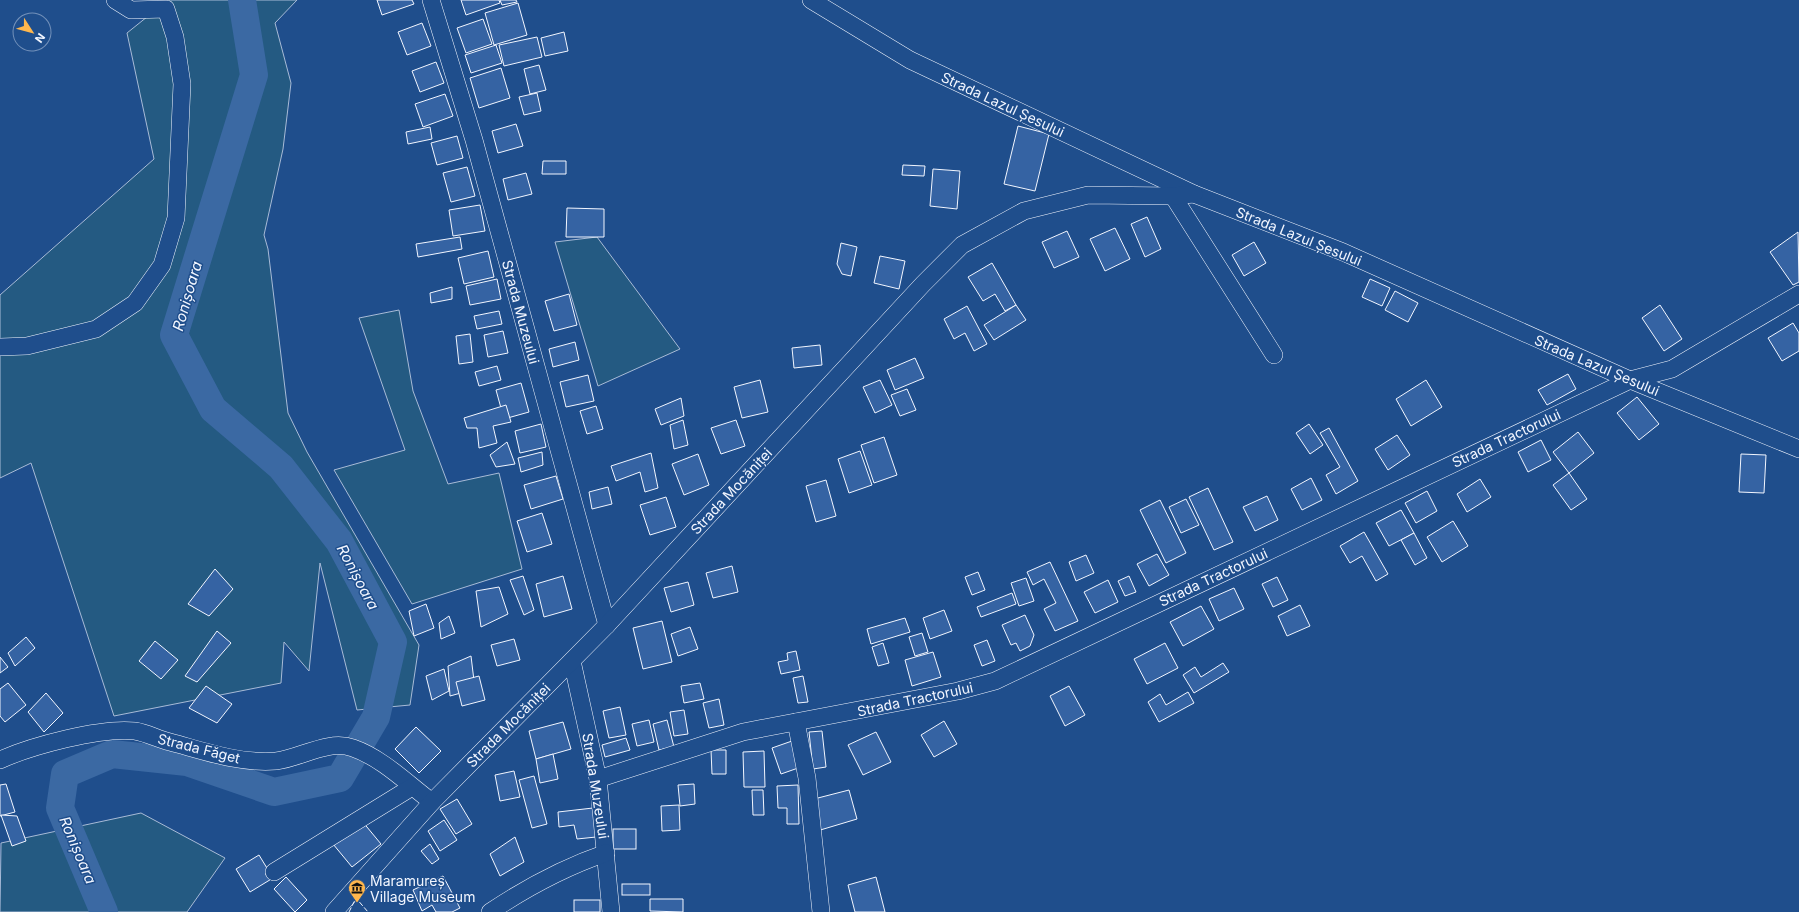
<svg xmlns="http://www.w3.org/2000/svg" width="1799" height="912" font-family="Inter,sans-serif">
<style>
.green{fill:#245a82;stroke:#a8bbd7}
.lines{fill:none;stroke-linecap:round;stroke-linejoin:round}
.river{stroke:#3b69a3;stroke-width:28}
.building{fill:#3563a3;stroke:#f2f6ff}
.minor-casing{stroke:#f2f6ff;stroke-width:18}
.minor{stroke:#1f4e8c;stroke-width:17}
.fence{stroke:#f2f6ff;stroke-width:1;stroke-dasharray:5 2;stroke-linecap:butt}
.labels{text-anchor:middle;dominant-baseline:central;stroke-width:3;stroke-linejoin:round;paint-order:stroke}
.street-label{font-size:14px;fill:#f2f6ff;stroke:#1f4e8c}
.poi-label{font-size:14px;fill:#f2f6ff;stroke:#1f4e8c;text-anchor:start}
.water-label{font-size:15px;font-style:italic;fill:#f2f6ff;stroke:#1f4e8c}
</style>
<rect width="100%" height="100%" fill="#1f4e8c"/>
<g class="green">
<polygon points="168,0 297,0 275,23 291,83 283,149 264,235 268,249 288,413 307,452 419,645 410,705 357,710 320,563 309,671 284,642 281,683 114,716 31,463 0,478 0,295 154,159 127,33"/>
<polygon points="597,237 680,349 598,386 555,242"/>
<polygon points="399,310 413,391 448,484 499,473 522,569 412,604 334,470 405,450 359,318"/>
<polygon points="141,813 225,858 187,912 0,912 1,843"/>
</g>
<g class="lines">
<polyline class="river" points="104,912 60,808 65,774 112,754 187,762 274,792 340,778 376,717 393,642 339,541 281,467 213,409 174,335 254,75 242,0"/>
</g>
<g class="building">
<polygon points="377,0 412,0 414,4 382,15"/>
<polygon points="461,0 499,0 500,3 466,15"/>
<polygon points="500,0 516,0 517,2 502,5"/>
<polygon points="518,3 527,35 494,45 485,13"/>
<polygon points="483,19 492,44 466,53 457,28"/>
<polygon points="422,23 431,46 407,55 398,32"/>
<polygon points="564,32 568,51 545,56 541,38"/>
<polygon points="537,37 542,57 504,66 499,45"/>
<polygon points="496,45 502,63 471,73 465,55"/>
<polygon points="436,62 444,83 420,92 412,71"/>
<polygon points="539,65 546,90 530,94 524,69"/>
<polygon points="501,68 510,98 479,108 470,78"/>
<polygon points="537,93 541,111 524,115 519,97"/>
<polygon points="445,94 453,116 423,127 415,104"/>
<polygon points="516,124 523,146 498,153 492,131"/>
<polygon points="1018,126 1049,134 1035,191 1004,184"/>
<polygon points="430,127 432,139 408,144 406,132"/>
<polygon points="457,136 463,158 437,165 431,143"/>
<polygon points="543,161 566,161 566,174 542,174"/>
<polygon points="903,165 925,166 924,176 902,175"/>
<polygon points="467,167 475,196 451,202 443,173"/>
<polygon points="933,169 960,171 957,209 930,206"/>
<polygon points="526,173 532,194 508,200 503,179"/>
<polygon points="480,205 485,231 453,236 449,210"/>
<polygon points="567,208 604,209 604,237 566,237"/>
<polygon points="1147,217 1161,249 1145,257 1131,224"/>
<polygon points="1115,228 1130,259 1105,271 1090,239"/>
<polygon points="1067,231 1079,257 1054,268 1042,242"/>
<polygon points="1798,232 1799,282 1793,285 1770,252"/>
<polygon points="460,237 462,249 418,257 416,244"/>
<polygon points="1254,242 1266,263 1244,276 1232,255"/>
<polygon points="841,243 857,247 851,276 842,274 837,264"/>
<polygon points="488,251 494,277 464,284 458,258"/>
<polygon points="880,256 905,261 899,289 874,283"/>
<polygon points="992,263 1016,305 1005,311 995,294 983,301 968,277"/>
<polygon points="497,279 501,299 470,305 466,286"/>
<polygon points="1370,279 1390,288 1382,306 1362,297"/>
<polygon points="452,287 452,299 431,303 430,293"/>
<polygon points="1395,291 1418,303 1408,322 1385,310"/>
<polygon points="569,294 577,325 554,331 545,301"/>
<polygon points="1016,305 1026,320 994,340 984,325"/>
<polygon points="1660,305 1682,339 1664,351 1642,318"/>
<polygon points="967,306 987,344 974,351 965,333 954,339 944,319"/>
<polygon points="499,311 502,324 477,329 474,316"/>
<polygon points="1793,323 1799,333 1799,351 1782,361 1768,338"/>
<polygon points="503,331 508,353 488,357 484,335"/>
<polygon points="470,334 473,362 459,364 456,336"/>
<polygon points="575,342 579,360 553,367 549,349"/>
<polygon points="820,345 822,365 794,368 792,348"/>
<polygon points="915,358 924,378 895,390 887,370"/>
<polygon points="497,366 501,380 479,386 475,372"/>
<polygon points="1568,374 1576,389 1547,405 1538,390"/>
<polygon points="588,375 594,401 566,407 560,382"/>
<polygon points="760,380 768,412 742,418 734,387"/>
<polygon points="880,380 892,405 875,413 863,387"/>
<polygon points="1426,380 1442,407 1411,426 1396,399"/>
<polygon points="521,383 529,412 504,419 496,390"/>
<polygon points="907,389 916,410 900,416 891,395"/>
<polygon points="1637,397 1659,424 1639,440 1617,413"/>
<polygon points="681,398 684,416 661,425 655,409"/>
<polygon points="506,405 511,422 493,426 497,443 479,448 477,428 467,428 464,418"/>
<polygon points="596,406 603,429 587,434 580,411"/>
<polygon points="683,420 688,445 674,449 670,425"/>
<polygon points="736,420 745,446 721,454 711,428"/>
<polygon points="541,424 546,447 520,453 515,431"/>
<polygon points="1309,424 1323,445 1310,454 1296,433"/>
<polygon points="1329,428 1358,481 1336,494 1326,475 1340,467 1320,433"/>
<polygon points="1578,432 1594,453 1569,473 1553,452"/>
<polygon points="1397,435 1410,455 1388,470 1375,449"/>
<polygon points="884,437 897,475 874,483 861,445"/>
<polygon points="1541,440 1551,460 1528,472 1518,452"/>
<polygon points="507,442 515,464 496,467 490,455"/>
<polygon points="860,451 872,485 849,493 838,459"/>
<polygon points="542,452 543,465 521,472 518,458"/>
<polygon points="651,453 658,488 645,492 640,472 616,481 611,466"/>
<polygon points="698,454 709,485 684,495 672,464"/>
<polygon points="1741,454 1766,455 1764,493 1739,492"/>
<polygon points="1569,473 1587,499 1571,510 1553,485"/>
<polygon points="556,476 563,499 531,509 524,485"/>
<polygon points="1311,478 1322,500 1302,510 1291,489"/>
<polygon points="1480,479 1491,497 1467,512 1457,494"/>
<polygon points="826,480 836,516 816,522 806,486"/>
<polygon points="608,487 612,504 592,509 589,492"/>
<polygon points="1208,488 1233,542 1214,550 1189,497"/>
<polygon points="1427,491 1437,511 1416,523 1405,503"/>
<polygon points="1267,496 1278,520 1255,531 1243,507"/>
<polygon points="666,497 676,527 650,535 640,505"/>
<polygon points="1186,499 1199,525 1181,533 1169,507"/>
<polygon points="1160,500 1186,553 1166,563 1140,510"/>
<polygon points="1401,510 1414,533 1389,546 1376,523"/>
<polygon points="542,513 552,544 527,552 517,521"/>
<polygon points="1453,521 1468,546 1442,562 1427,537"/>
<polygon points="1364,532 1388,574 1376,581 1362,556 1350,563 1340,546"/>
<polygon points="1414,533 1427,558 1415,565 1401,540"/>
<polygon points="1157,554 1169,575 1149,586 1137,564"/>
<polygon points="1086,555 1094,573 1076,581 1069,562"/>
<polygon points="1050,562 1078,621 1055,631 1044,609 1056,603 1044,579 1033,585 1027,572"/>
<polygon points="732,566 738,592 713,598 706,573"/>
<polygon points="215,569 233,589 209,616 188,604"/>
<polygon points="978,572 985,590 972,595 965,577"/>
<polygon points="523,576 534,610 524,615 510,580"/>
<polygon points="563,576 572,609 544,617 536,584"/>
<polygon points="1129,576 1136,592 1125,596 1118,581"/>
<polygon points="1277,577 1288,600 1273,607 1262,584"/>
<polygon points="1026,578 1034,601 1019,606 1011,583"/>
<polygon points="1108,580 1118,602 1095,613 1084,592"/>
<polygon points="688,582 694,605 671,612 664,588"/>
<polygon points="499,587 508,614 481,627 476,591"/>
<polygon points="1234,588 1244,609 1219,621 1209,599"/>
<polygon points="1012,593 1016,604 981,617 977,607"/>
<polygon points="426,604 434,628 414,636 409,611"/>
<polygon points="1300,605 1310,626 1287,636 1278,616"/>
<polygon points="1201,606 1214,629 1183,646 1170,622"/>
<polygon points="944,610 952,631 930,639 923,618"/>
<polygon points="1025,615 1034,635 1030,646 1020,651 1016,643 1011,645 1002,625"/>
<polygon points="449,616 455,633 441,639 439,623"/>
<polygon points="905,618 910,632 871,644 867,629"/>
<polygon points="662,621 672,662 643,669 633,628"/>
<polygon points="690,627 698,649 678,656 671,634"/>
<polygon points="217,631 231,643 197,682 185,676"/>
<polygon points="922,633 928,652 915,656 909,637"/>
<polygon points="26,637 35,648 15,666 8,653"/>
<polygon points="514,639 520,660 497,666 491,645"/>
<polygon points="987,640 995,661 982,666 974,645"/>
<polygon points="155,641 178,660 161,679 139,661"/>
<polygon points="883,643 889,663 878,666 872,647"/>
<polygon points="1165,643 1178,668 1147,684 1134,659"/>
<polygon points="796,651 800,670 781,674 778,662 788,660 787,653"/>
<polygon points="933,652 941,677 912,686 905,660"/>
<polygon points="471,656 475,689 450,696 448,666"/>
<polygon points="0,657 8,667 0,673"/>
<polygon points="1223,663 1229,672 1194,693 1183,675 1195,667 1201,677"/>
<polygon points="444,669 449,691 432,700 426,676"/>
<polygon points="479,676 485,700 462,706 456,682"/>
<polygon points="803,676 808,702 798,703 793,678"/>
<polygon points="8,683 26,705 5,722 0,716 0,689"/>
<polygon points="700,683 704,699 684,703 681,686"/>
<polygon points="206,686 232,704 217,723 189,708"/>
<polygon points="1069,686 1085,715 1065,726 1050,696"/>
<polygon points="1188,692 1194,703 1159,722 1148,702 1160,694 1166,705"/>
<polygon points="46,693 63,713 44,732 28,712"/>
<polygon points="719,699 724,725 709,728 703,703"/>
<polygon points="620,707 626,735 609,738 603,711"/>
<polygon points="684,710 688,734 674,736 670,712"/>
<polygon points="649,720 654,742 637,746 632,724"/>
<polygon points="667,720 674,747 659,750 653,724"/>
<polygon points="944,721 957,744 934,757 921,735"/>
<polygon points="563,722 571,749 536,759 529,731"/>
<polygon points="416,727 441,751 419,773 395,749"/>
<polygon points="822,731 826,767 813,769 809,732"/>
<polygon points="876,732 891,762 863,775 848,745"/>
<polygon points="626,738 630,750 605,757 602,745"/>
<polygon points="792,741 801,767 781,774 772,748"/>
<polygon points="711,750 726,750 726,774 712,774"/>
<polygon points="764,751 765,787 744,787 743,752"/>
<polygon points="553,754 558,779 540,783 536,759"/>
<polygon points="514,771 520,797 500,801 495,775"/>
<polygon points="534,776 547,824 532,828 519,780"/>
<polygon points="6,784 15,812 0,816 0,785"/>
<polygon points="694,784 695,804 680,806 678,785"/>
<polygon points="798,785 799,824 787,824 787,808 778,808 777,786"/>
<polygon points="752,790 763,790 764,815 753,815"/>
<polygon points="849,790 857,819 817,831 814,799"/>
<polygon points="457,799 472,824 456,834 440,809"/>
<polygon points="679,805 680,830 662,831 661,806"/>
<polygon points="593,808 596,837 577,839 574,825 559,827 558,812"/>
<polygon points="1,815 17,816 26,841 12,846"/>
<polygon points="444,820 457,840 440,851 428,831"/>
<polygon points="362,821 381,844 352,867 333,844"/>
<rect x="613" y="829" width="23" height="20"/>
<polygon points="515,837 524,862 500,876 490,854"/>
<polygon points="430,844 439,859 432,864 421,851"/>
<polygon points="259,855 273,878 250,892 236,869"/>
<polygon points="443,876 460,908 452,912 436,912 432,905 422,911 413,890"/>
<polygon points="286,877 307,900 295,912 274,889"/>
<polygon points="876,877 885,912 855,912 848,885"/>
<rect x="622" y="884" width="28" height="11"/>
<polygon points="650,899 683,899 683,912 650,911"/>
<rect x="574" y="900" width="26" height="12"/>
</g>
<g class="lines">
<g class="minor-casing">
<g id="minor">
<polyline points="431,0 474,140 607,625"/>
<polyline points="811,0 910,60 1194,194 1343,252 1630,380 1799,449"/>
<polyline points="1173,196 1274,355"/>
<polyline points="0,347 27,346 96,329 135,303 162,265 176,218 182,84 175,37 166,9 131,10 115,0"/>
<polyline points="572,661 598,779 611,912"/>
<polyline points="796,722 807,778 821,912"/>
<path d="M0,760C31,746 101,727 135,731C147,733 158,739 170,742C204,751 240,764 276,761C301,758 328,739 353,748C382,758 408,784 432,802"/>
<polyline points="598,779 743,732 958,691 995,681 1630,380 1672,369 1799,294"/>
<polyline points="274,872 412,787"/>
<polyline points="334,912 432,802 607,625 923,284 962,245 1024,211 1088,195 1173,196 1194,194"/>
<path d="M490,912C526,888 565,867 606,853"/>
</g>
</g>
<use href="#minor" class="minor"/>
<polyline class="fence" points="349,912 356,898 368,912"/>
</g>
<defs>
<g id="museum-pin" transform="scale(0.9)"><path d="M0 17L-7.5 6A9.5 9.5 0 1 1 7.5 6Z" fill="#ffb74d" stroke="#1f4e8c"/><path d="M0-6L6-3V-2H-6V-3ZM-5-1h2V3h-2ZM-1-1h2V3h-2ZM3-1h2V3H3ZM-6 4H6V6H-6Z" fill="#111"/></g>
</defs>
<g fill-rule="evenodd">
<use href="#museum-pin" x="357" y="888"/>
</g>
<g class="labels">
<g class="street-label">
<text transform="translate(1003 104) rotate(25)">Strada Lazul Șesului</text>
<text transform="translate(1299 236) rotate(22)">Strada Lazul Șesului</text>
<text transform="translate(521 312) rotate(75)">Strada Muzeului</text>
<text transform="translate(1597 365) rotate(23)">Strada Lazul Șesului</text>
<text transform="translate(1506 438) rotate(-25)">Strada Tractorului</text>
<text transform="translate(731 491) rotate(-47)">Strada Mocăniței</text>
<text transform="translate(1213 577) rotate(-25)">Strada Tractorului</text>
<text transform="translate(915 699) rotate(-12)">Strada Tractorului</text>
<text transform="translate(508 725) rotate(-45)">Strada Mocăniței</text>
<text transform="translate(199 748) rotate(14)">Strada Făget</text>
<text transform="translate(596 786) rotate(81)">Strada Muzeului</text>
</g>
<g class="poi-label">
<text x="370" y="880">Maramureș<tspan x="370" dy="16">Village Museum</tspan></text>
</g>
<g class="water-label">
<text transform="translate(187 296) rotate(-74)">Ronișoara</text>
<text transform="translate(358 577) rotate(62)">Ronișoara</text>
<text transform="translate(78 850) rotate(67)">Ronișoara</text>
</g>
</g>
<g transform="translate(32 32) rotate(126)"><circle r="19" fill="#1f4e8c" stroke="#7391ba"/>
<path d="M0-3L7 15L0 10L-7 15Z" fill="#ffb74d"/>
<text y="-6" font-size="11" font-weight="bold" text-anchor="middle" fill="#f2f6ff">N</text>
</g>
</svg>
